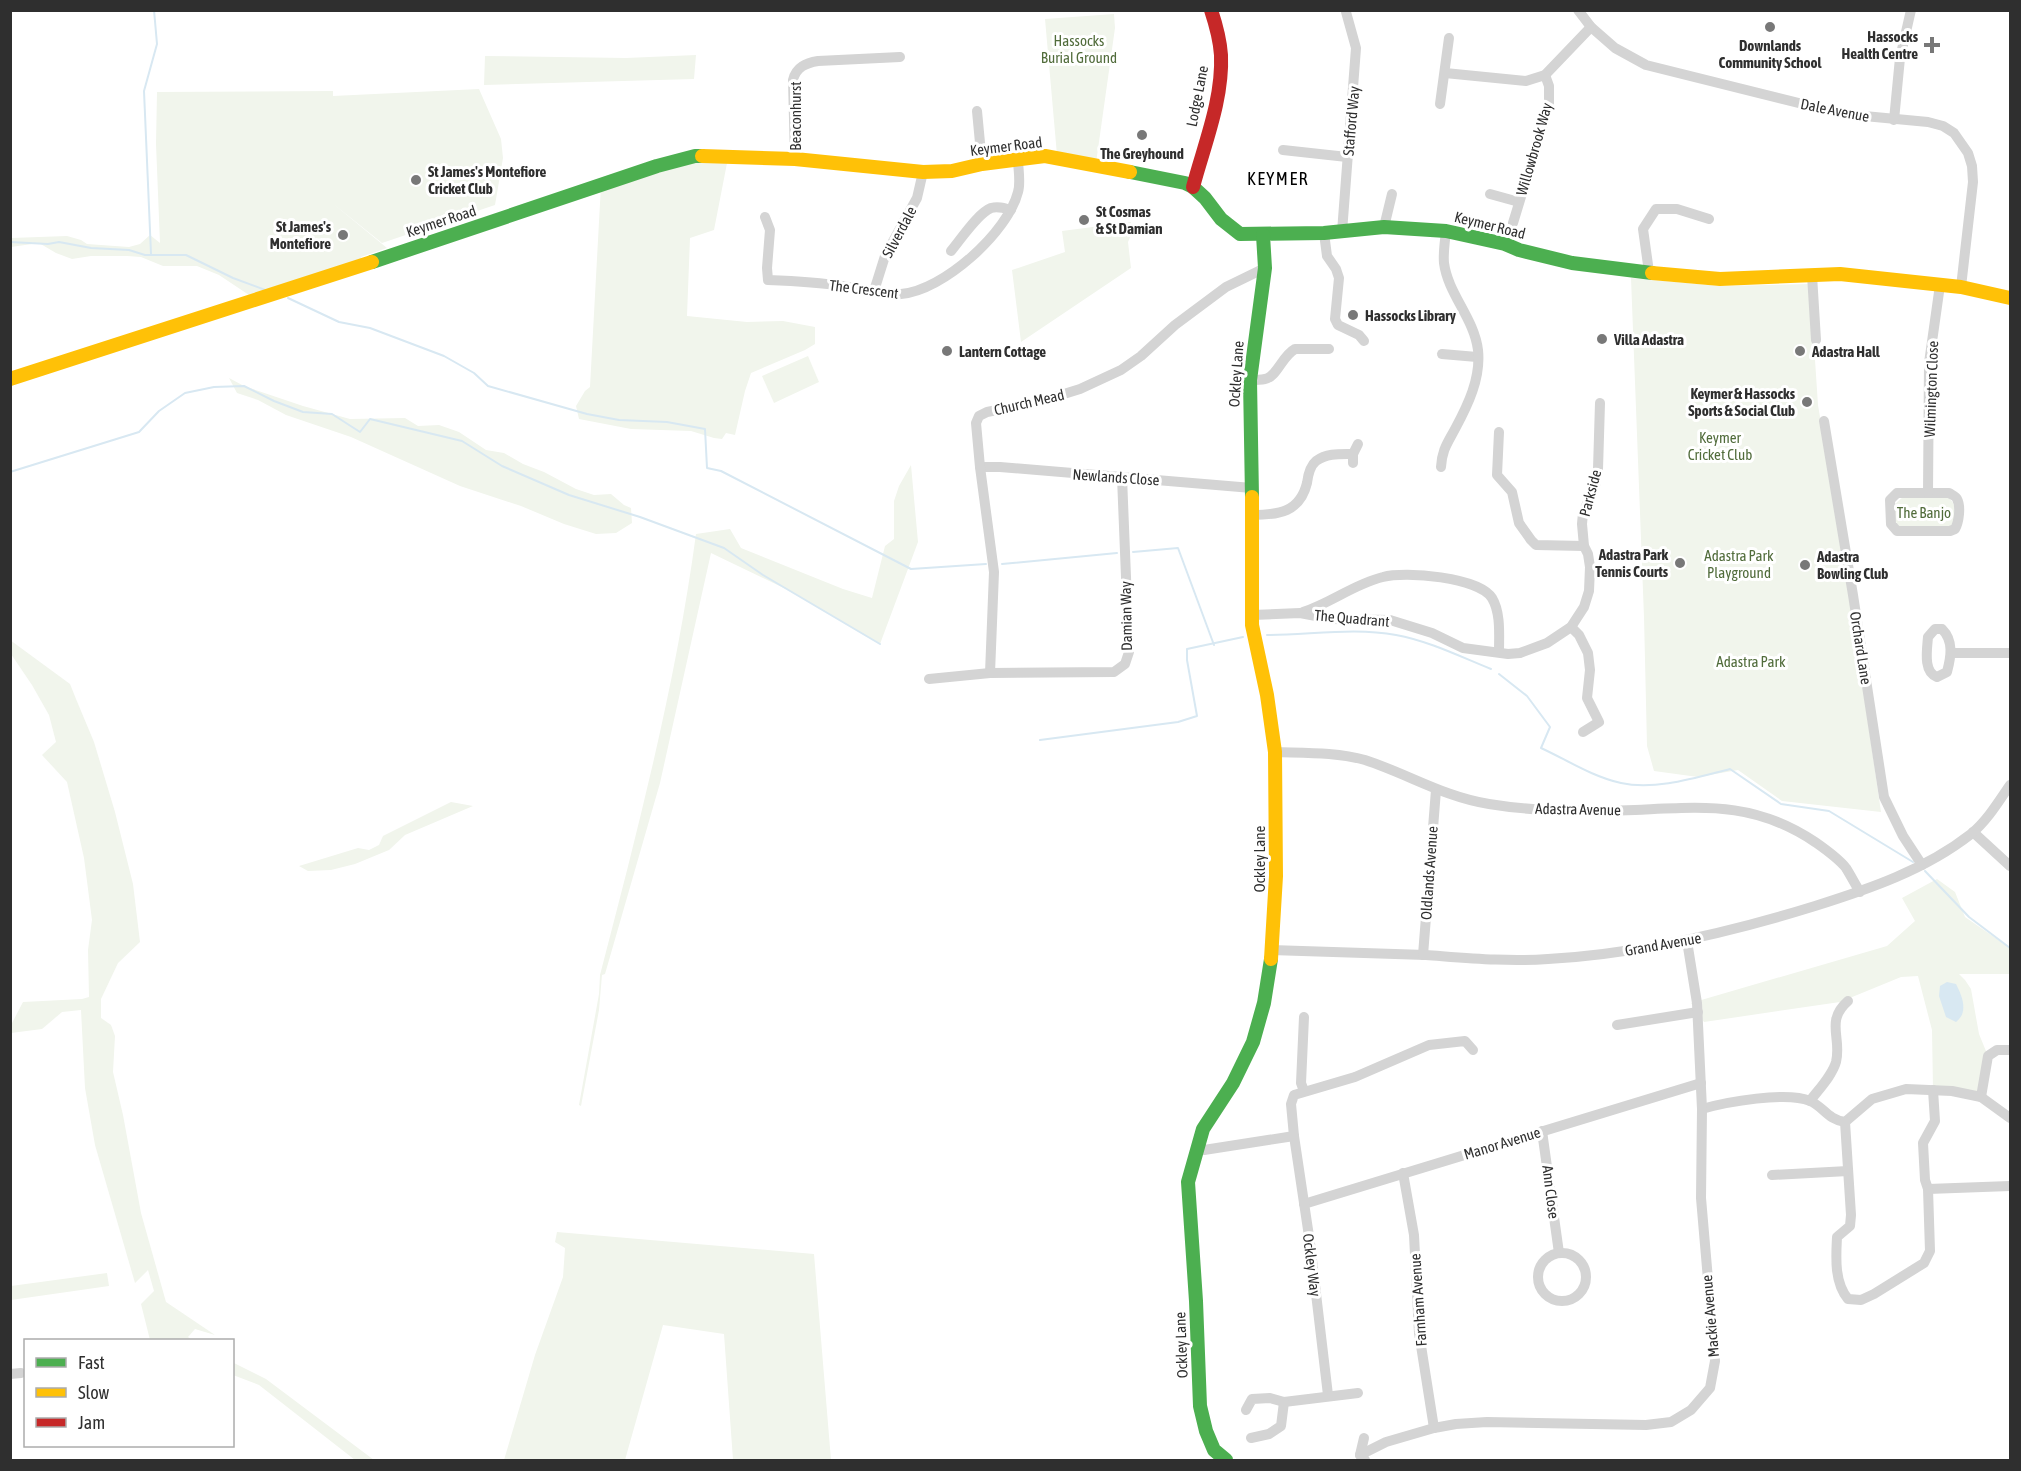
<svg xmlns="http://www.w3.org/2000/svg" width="2021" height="1471" font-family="'Asap Condensed',sans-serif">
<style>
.green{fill:#f1f5ec}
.water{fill:#d8e8f2}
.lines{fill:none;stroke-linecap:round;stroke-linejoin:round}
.stream{stroke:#d8e8f2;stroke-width:2}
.street{stroke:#d4d4d4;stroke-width:10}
.fast{stroke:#4caf50;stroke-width:14}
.slow{stroke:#ffc107;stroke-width:14}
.jam{stroke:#c62828;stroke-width:14}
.poi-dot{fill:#787878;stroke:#fff;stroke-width:2}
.labels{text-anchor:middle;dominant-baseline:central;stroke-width:6;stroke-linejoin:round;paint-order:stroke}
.poi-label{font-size:15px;font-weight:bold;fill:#2f2f2f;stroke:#fff;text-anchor:start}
.park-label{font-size:15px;fill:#516c3b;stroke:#fff}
.street-label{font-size:15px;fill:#2f2f2f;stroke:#fff}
.quarter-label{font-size:18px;letter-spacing:1.5px;fill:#000;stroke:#fff}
</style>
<rect width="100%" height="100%" fill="#fff"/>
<g class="green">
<polygon points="1114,14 1115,28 1096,163 1057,155 1045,19"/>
<polygon points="696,55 694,79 484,85 485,56 626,58"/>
<polygon points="479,89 501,139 503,158 495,205 382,243 331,202 387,248 361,257 364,262 252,297 219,275 197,266 163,266 141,257 127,256 91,256 72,259 56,253 39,243 11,247 11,238 67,236 81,240 87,244 129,247 140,244 150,235 160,243 156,144 157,92 333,91 333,96"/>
<polygon points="728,158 714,230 690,238 687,316 747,322 783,321 815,327 815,344 805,350 751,373 745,391 735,435 726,433 722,439 714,438 691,431 631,429 579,419 576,406 585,391 590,387 601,185 657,166"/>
<polygon points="1131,222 1131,235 1128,242 1131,268 1021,342 1012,270 1065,252 1062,231"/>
<polygon points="1631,278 1719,286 1810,284 1818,405 1848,586 1881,812 1782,801 1738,770 1698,777 1654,771 1647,746 1644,617"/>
<polygon points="808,356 819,382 774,403 762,376"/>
<polygon points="229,378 244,386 303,406 350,419 405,418 418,426 439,425 459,432 486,450 504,453 523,464 544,472 576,489 594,495 611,494 624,505 631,508 632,523 616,533 596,534 564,524 521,506 460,486 351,437 286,415 258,400 237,393"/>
<path d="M911,465L918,542L880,644L788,590L711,553L660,783L605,974L602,975L599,1010L581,1106L579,1105L599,994L600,975C638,829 676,683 696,534L730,529L741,548L843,589L872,598L885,546L894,539V501L899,486Z"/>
<path d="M1903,497H1947C1957,502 1957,518 1951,526L1902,528C1893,523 1894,514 1894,505Z"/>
<polygon points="10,640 70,684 76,699 94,742 115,812 133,884 140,942 118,963 101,999 101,1018 111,1025 115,1036 113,1072 123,1115 141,1213 166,1302 215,1335 195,1329 188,1337 192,1340 150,1340 141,1304 154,1291 148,1270 135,1283 95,1145 85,1088 81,1010 62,1012 42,1029 11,1033 11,1025 23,1002 82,999 89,997 88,950 92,920 84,858 67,782 42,755 56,742 49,715 32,685 11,654"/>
<polygon points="451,802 473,806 405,835 389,850 355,864 331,870 308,871 299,866 358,848 369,850 379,845 383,836"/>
<polygon points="1937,879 1955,892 1965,917 2010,948 2010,974 1959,974 1965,980 1971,989 1979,1034 1988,1056 1981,1097 1933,1090 1932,1030 1918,976 1901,977 1840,1002 1704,1022 1691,1003 1887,946 1915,921 1902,898"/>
<polygon points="557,1232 814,1254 831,1460 733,1460 724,1334 663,1325 625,1460 504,1460 535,1355 563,1277 565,1248 555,1242"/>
<polygon points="107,1273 109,1286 11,1300 11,1286"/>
<polygon points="232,1362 266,1379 374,1460 355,1460 259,1385 233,1375"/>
</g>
<path class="water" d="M1947,982L1956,984C1962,996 1969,1012 1956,1022L1946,1017L1939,996L1940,986Z"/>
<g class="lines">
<g class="stream">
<polyline points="10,242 48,244 59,242 91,248 129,250 145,255 186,255 233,278 268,291"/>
<polyline points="151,254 144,91 157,44 154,10"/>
<polyline points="288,298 339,322 370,328 444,356 474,373 488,386 587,414 619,420 667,422 705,429 707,468 721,471 911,569 986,564"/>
<polyline points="10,472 139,432 159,411 185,393 214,387 244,386 274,401 303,412 332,414 360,432 370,419 462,441 502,466 569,495 640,517 724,548 763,575 880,644"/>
<polyline points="1133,552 1178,548 1214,645"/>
<polyline points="1002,564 1117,553"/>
<path d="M1267,635C1309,635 1355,627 1396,635C1429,641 1461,657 1491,669"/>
<path d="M1499,674L1527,696L1550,727L1541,748C1567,760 1593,777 1621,783C1655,791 1698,777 1730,769L1781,804L1829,811L1913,862"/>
<polyline points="1040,740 1178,722 1197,716 1187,660 1187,649 1243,637"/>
<polyline points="1925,871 1969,917 2010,948"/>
</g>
<g class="street">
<polyline points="1578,10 1591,27 1615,48 1646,65 1843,114 1928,122 1943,126 1954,133 1968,153 1972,166 1973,182 1961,287"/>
<polyline points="1445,73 1526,81 1545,75 1591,27"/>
<polyline points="1440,104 1449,38"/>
<polyline points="977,111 982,164"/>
<polyline points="1894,120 1900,58 1911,10"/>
<polyline points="1283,150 1347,157"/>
<path d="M795,159L793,80C796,67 806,63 818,61L900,57"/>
<polyline points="1490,194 1519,202"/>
<path d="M765,217L770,230L767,268L768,280C793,281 817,282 842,286C861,289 882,296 901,294C943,291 1008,232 1018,192C1021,182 1018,169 1018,159"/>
<polyline points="1513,223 1549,105 1549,86 1545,75"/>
<polyline points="1384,227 1392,194"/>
<polyline points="1342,232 1356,48 1346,12"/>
<polyline points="1324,233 1327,256 1336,269 1339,278 1335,319 1338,325 1359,335 1364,341"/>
<path d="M951,251C961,239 978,213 991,208C998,206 1004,208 1011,210"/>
<polyline points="1649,272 1643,229 1656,209 1677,209 1709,219"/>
<polyline points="1812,275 1816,340"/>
<polyline points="874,291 885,256 917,198 923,172"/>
<polyline points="1442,354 1477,357"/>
<path d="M1250,380C1255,380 1260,380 1265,379C1277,377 1282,356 1295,349H1329"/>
<polyline points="1824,421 1853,595 1884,797 1903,836 1922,865"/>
<polyline points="1499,432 1497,475 1512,492 1519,523 1531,540 1536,545 1584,546"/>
<polyline points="1353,463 1353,454 1358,444"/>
<polyline points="980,467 1000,467 1252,488"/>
<path d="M1441,467C1442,450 1447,444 1455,429C1468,405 1481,378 1478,350C1474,318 1448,294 1444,263C1443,253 1445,241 1446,231"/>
<path d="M1897,493H1949C1952,495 1956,496 1957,499C1961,506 1959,522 1955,529L1950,531H1897L1891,524L1890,500Z"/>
<polyline points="1928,493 1929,363 1940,285"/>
<path d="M1252,515C1279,515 1300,512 1307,483C1308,475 1310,466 1316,461C1327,453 1340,454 1353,454"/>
<path d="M1303,612C1331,603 1354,584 1383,577C1405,571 1479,577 1492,598C1501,613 1499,635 1499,652"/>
<polyline points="1252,615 1300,613 1332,619 1390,620 1432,633 1463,648 1508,654 1520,653 1547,643 1571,627 1584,607 1589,591 1590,567 1588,554 1584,546 1582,524 1583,513 1595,486 1598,469 1600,403"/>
<polyline points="1571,627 1579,635 1588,653 1590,670 1587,698 1599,722 1583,732"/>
<path d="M1935,629H1942C1954,641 1951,657 1947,672L1937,677C1923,672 1927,650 1928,637Z"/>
<polyline points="1951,653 2010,653"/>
<polyline points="990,673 994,572 980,467 976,423 979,416 987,412 1038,402 1080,389 1121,370 1141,356 1175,325 1226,287 1265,268"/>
<polyline points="929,679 990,673 1114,672 1125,664 1129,652 1122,477"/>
<path d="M1275,752C1304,753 1337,752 1365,760C1408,774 1444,797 1489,804C1537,812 1586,812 1635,810C1704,807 1754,801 1815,842C1825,849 1838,858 1846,868C1851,876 1855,884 1860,892"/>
<polyline points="1973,832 2010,866"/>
<path d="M1271,950C1323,952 1374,953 1426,955C1467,958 1507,962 1548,959C1639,954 1728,933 1815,906C1869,889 1925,870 1971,834C1987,821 1999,801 2010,785"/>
<polyline points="1423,955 1436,790"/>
<polyline points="1617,1025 1698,1012"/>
<polyline points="1933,1090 1935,1121 1923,1143 1925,1180 1928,1189 2010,1186"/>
<polyline points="1304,1091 1301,1083 1304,1017"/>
<polyline points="1981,1097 1988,1056 1997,1050 2010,1050"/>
<path d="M1810,1101C1818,1090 1832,1076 1836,1062C1842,1038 1825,1021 1848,1001"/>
<path d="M1702,1109C1726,1102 1787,1091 1810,1101C1824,1107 1827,1119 1845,1122L1872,1099L1906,1089L1952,1091L1981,1097L2010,1118"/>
<path d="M1845,1122L1851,1215L1850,1226L1837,1237C1836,1257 1834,1282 1848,1299L1861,1300L1874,1294L1924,1263L1930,1251L1928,1189"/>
<polyline points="1542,1131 1559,1253"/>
<polyline points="1197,1146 1204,1150 1294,1136"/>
<polyline points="1403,1173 1414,1235 1419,1333 1434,1428"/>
<polyline points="1772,1175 1848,1171"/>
<polyline points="1304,1204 1701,1083"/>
<circle cx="1562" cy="1277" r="24"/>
<polyline points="10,1374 21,1373"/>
<polyline points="1328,1395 1310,1243 1294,1136 1291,1104 1294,1095 1355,1077 1429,1045 1465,1041 1473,1050"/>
<polyline points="1246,1410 1252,1399 1270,1398 1284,1402 1358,1393"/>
<polyline points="1251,1438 1269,1434 1281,1426 1284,1402"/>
<polyline points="1360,1455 1364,1438"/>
<polyline points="1365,1460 1360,1455 1386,1442 1434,1428 1456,1424 1487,1422 1646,1425 1671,1422 1691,1410 1710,1388 1715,1361 1701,1198 1702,1109 1697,1003 1687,941"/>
</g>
<g class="fast">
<polyline points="1130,172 1185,183 1193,187 1205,198 1221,219 1240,234 1324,233 1384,227 1446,231 1505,244 1519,250 1572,263 1652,273"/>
<polyline points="372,262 657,166 695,156 702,156"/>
<polyline points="1252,497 1250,380 1265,268 1263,235"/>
<polyline points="1226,1460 1214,1450 1206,1431 1200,1406 1196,1301 1188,1182 1203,1129 1233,1083 1253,1042 1264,1003 1271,959"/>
</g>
<g class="slow">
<polyline points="702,156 795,159 923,172 952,171 982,164 1045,156 1130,172"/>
<polyline points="1652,273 1720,279 1840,274 1961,287 2010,298"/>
<polyline points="10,379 372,262"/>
<polyline points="1252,497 1252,625 1267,695 1275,752 1276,876 1271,959"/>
</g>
<path class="jam" d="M1193,187C1204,145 1223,100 1221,55C1220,40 1216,25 1211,10"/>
</g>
<g class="poi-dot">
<circle cx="1770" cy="27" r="6"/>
<path d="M1929 36h6v6h6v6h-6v6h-6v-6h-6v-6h6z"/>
<circle cx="1142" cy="135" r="6"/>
<circle cx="416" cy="180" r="6"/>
<circle cx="1084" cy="220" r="6"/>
<circle cx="343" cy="235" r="6"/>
<circle cx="1353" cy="315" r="6"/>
<circle cx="1602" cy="339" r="6"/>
<circle cx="947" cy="351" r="6"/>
<circle cx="1800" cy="351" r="6"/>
<circle cx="1807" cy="402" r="6"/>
<circle cx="1680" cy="563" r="6"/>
<circle cx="1805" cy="565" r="6"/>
</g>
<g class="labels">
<g class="poi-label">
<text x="1918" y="36" text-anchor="end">Hassocks<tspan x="1918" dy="17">Health Centre</tspan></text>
<text x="1770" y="45" text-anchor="middle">Downlands<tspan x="1770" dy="17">Community School</tspan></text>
<text x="1142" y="153" text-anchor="middle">The Greyhound</text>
<text x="428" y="171">St James's Montefiore<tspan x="428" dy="17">Cricket Club</tspan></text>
<text x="1096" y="211">St Cosmas<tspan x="1096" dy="17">&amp; St Damian</tspan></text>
<text x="331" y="226" text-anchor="end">St James's<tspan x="331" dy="17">Montefiore</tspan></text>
<text x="1365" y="315">Hassocks Library</text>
<text x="1614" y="339">Villa Adastra</text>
<text x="959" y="351">Lantern Cottage</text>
<text x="1812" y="351">Adastra Hall</text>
<text x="1795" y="393" text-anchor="end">Keymer &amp; Hassocks<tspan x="1795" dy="17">Sports &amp; Social Club</tspan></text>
<text x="1668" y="554" text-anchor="end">Adastra Park<tspan x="1668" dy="17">Tennis Courts</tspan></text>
<text x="1817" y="556">Adastra<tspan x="1817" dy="17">Bowling Club</tspan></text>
</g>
<g class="park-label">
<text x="1079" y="40">Hassocks<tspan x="1079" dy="17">Burial Ground</tspan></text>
<text x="1720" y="437">Keymer<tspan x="1720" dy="17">Cricket Club</tspan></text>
<text x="1924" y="512">The Banjo</text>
<text x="1739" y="555">Adastra Park<tspan x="1739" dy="17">Playground</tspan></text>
<text x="1751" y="661">Adastra Park</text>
</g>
<g class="street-label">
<text transform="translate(1197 96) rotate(-79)">Lodge Lane</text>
<text transform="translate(1835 110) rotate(11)">Dale Avenue</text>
<text transform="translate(795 116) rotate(-90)">Beaconhurst</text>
<text transform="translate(1351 121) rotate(-85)">Stafford Way</text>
<text transform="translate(1006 146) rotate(-7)">Keymer Road</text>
<text transform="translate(1534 149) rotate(-74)">Willowbrook Way</text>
<text transform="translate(441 221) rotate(-18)">Keymer Road</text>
<text transform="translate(1490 225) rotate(14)">Keymer Road</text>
<text transform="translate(899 232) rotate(-62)">Silverdale</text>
<text transform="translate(864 289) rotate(7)">The Crescent</text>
<text transform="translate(1236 374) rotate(-86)">Ockley Lane</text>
<text transform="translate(1931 389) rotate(-88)">Wilmington Close</text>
<text transform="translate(1029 402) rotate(-13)">Church Mead</text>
<text transform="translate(1116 477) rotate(4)">Newlands Close</text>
<text transform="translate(1590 493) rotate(-75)">Parkside</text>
<text transform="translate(1126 616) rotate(-91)">Damian Way</text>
<text transform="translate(1352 618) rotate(5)">The Quadrant</text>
<text transform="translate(1861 648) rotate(81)">Orchard Lane</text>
<text transform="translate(1578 809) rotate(1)">Adastra Avenue</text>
<text transform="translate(1259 859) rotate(-90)">Ockley Lane</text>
<text transform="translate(1429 873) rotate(-86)">Oldlands Avenue</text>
<text transform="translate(1663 944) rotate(-10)">Grand Avenue</text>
<text transform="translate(1502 1143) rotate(-17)">Manor Avenue</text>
<text transform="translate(1551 1192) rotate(83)">Ann Close</text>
<text transform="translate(1312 1265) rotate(83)">Ockley Way</text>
<text transform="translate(1418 1300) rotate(-94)">Farnham Avenue</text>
<text transform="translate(1710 1316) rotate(-95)">Mackie Avenue</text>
<text transform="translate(1181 1345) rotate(-92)">Ockley Lane</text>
</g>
<g class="quarter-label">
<text x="1278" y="178">KEYMER</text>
</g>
</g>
<rect width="2021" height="1471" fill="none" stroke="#2f2f2f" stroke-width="24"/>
<rect x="24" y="1339" width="210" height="108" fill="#ffffff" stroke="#acacac" stroke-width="1.5"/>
<rect x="36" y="1358" width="30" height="9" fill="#4caf50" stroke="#acacac" stroke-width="1.5"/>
<text x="78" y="1369" font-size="18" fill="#2f2f2f">Fast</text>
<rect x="36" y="1388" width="30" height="9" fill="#ffc107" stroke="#acacac" stroke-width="1.5"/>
<text x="78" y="1399" font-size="18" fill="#2f2f2f">Slow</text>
<rect x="36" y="1418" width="30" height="9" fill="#c62828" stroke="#acacac" stroke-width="1.5"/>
<text x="78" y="1429" font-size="18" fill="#2f2f2f">Jam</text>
</svg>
